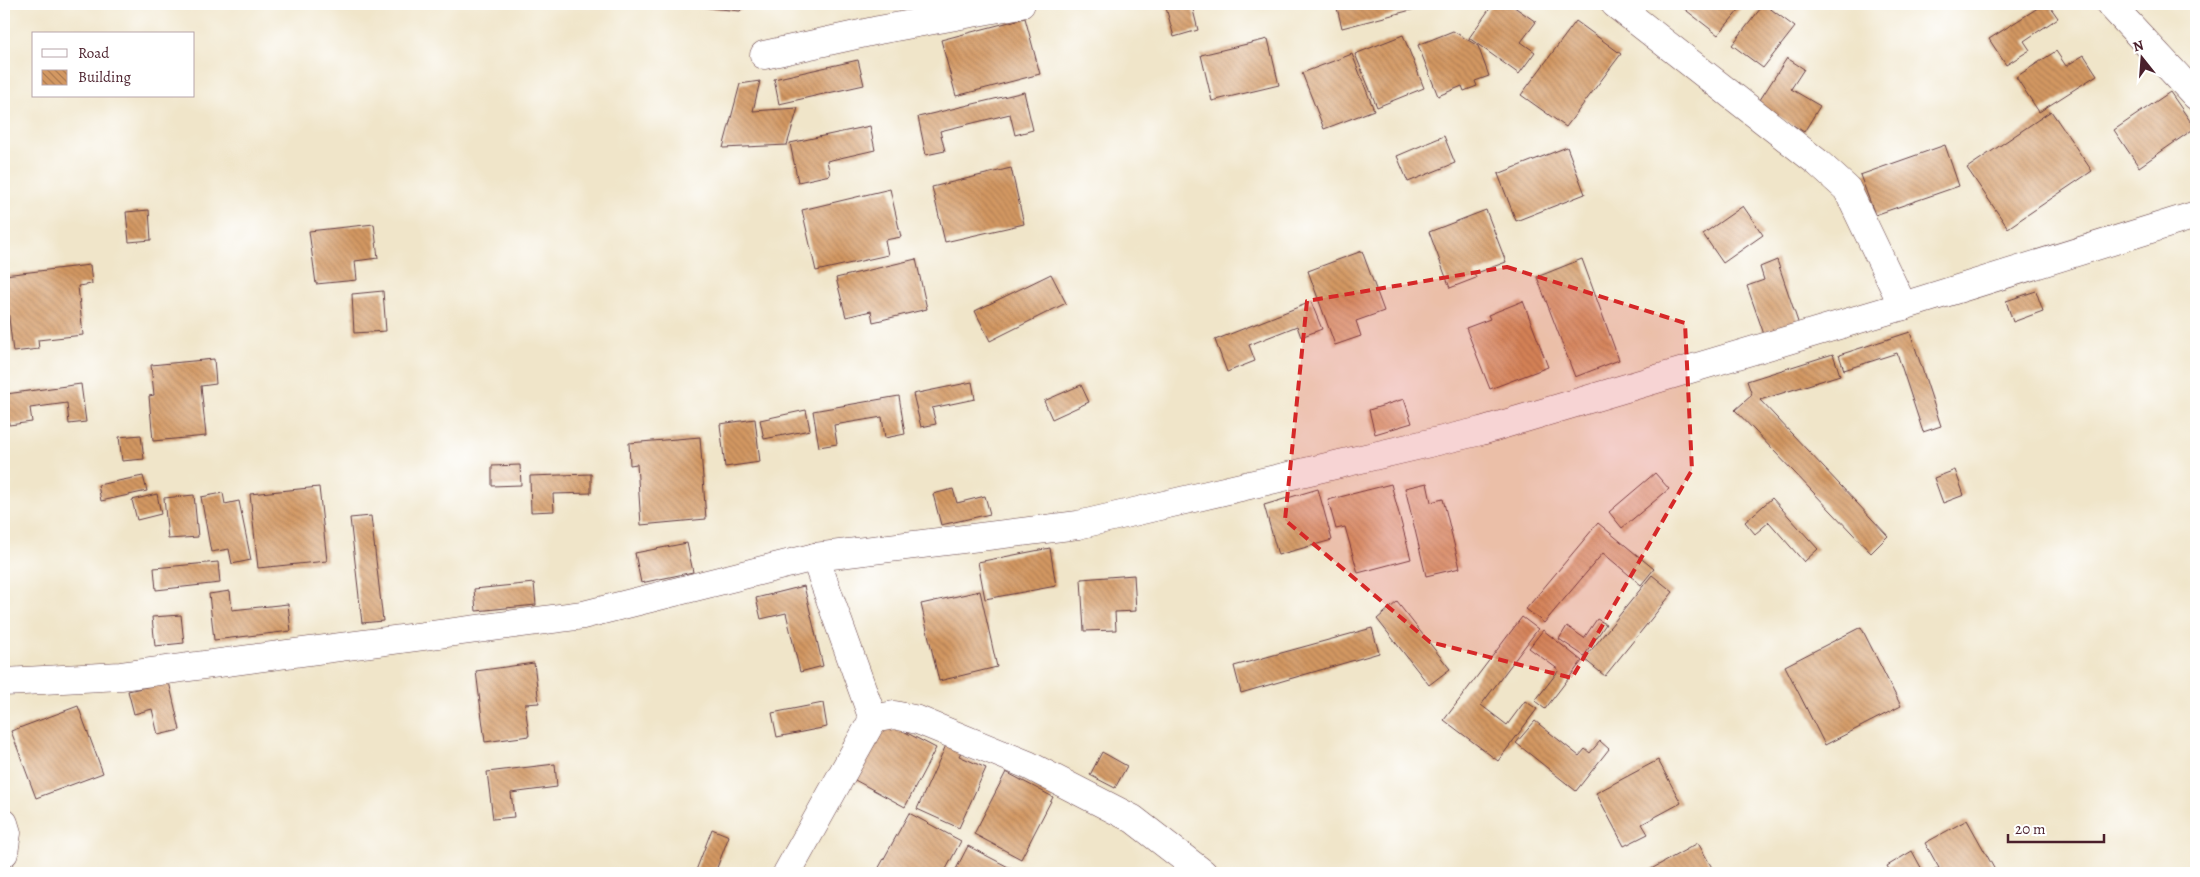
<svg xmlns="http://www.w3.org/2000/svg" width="2200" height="877" font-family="Alegreya,serif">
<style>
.building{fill:url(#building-back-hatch)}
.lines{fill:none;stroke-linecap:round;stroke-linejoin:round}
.minor-casing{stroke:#633d43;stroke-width:29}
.minor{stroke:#fff;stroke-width:28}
.marked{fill:#d62828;fill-opacity:0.2;stroke:#d62828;stroke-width:4;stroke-dasharray:10 6;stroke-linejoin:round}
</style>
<defs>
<pattern id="building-back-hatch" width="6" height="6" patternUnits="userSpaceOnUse" patternTransform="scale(1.25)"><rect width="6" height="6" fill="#d39862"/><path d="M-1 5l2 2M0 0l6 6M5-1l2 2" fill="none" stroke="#ad7b51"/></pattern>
</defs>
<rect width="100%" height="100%" fill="#fff"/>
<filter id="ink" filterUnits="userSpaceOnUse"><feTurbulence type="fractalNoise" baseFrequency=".02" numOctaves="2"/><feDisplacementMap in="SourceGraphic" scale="10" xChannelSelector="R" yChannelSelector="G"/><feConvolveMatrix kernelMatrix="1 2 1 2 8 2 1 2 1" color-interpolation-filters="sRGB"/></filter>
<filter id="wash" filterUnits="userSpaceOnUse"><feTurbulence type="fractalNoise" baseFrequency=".0096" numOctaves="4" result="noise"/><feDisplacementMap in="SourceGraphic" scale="20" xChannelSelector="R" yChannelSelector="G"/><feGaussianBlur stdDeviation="1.12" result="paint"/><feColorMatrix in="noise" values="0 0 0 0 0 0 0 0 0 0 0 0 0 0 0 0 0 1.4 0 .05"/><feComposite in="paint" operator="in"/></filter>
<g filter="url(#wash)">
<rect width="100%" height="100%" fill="#f0e5c9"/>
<g id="blocks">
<g class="building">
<polygon points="670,4 746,4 740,11"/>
<polygon points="1165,4 1214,4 1193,10 1198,30 1174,37"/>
<polygon points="1336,4 1413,4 1415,9 1342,28"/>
<polygon points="1493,4 1510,4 1536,22 1521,42 1535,52 1519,74 1469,38"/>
<polygon points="1678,4 1744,4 1718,35"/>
<polygon points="1764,4 1795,27 1763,68 1732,45"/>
<polygon points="2044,4 2048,4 2058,18 2024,41 2030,50 2006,65 1989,39"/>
<polygon points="1025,18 1040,74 956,96 941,40"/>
<polygon points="1576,21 1621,54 1566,127 1521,95"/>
<polygon points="1453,31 1478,46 1489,76 1475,81 1477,86 1464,91 1462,86 1438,96 1418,45"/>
<polygon points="1403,35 1424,88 1377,107 1355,54"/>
<polygon points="1268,39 1279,85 1212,101 1201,55"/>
<polygon points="2056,51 2066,66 2084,55 2097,75 2039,112 2016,77"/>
<polygon points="1352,54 1374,110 1324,129 1302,73"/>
<polygon points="1787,58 1804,69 1791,89 1820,106 1804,132 1758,103"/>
<polygon points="858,60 864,85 779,104 774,79"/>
<polygon points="760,81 753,111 798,108 787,145 723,148 740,84"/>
<polygon points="1024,92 1033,130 1015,135 1010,114 940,131 945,151 926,155 918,117"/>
<polygon points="2170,92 2195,128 2139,167 2114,130"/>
<polygon points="2051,111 2092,171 2008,228 1967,168"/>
<polygon points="870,126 875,150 827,161 830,175 798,182 790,143"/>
<polygon points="1444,136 1455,163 1408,182 1397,156"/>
<polygon points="1945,145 1959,186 1875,215 1860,175"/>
<polygon points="1567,147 1585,194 1516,221 1498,174"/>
<polygon points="1011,168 1024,224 945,242 932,187"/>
<polygon points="890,189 901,237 885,240 888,255 816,271 802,210"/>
<polygon points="1743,206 1763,235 1723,263 1703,234"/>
<polygon points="149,210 151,240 129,242 126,212"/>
<polygon points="1486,210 1506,262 1474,274 1476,278 1450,288 1429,232"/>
<polygon points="374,224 378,258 355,261 357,280 316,284 309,231"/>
<polygon points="1362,251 1384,311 1356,321 1361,336 1335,345 1308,271"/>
<polygon points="916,259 927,309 873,322 871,311 846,317 836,278"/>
<polygon points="1582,259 1619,360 1575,377 1537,277"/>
<polygon points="1777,260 1800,328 1766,340 1747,286 1764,280 1760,267"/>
<polygon points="90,265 92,284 78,286 83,335 38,340 39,349 13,352 4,275"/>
<polygon points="1051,274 1066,303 990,341 975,311"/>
<polygon points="383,291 386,331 354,333 352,294"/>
<polygon points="2036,291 2043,311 2013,322 2006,301"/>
<polygon points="1523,301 1548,367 1490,389 1466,328 1490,319 1488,315"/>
<polygon points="1311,302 1322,329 1301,337 1297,326 1249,345 1255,361 1227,372 1215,340"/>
<polygon points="1910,332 1941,426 1923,432 1897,353 1844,370 1839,355"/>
<polygon points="1833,354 1840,375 1760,400 1888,536 1871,553 1735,410 1752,395 1747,381"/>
<polygon points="214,359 216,384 201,386 206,436 153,441 149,396 154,395 151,365"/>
<polygon points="972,382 975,399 932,408 936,424 921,427 913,394"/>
<polygon points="81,384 86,422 69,424 67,403 30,408 32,422 9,425 6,394"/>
<polygon points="1081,385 1089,402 1052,419 1044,401"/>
<polygon points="899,396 905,434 885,438 882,417 834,425 837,444 819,447 813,411"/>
<polygon points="1404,399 1412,423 1375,434 1369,410"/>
<polygon points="806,410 810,430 764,439 760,420"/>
<polygon points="755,419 760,462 725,467 720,424"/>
<polygon points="141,435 144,459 122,461 119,437"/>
<polygon points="700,437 706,519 641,525 637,464 630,465 629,443"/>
<polygon points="520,465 521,485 492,486 492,466"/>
<polygon points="1955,470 1964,495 1943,503 1934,478"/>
<polygon points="1655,473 1669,489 1622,528 1609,512"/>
<polygon points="591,474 591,493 553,494 554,511 531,512 530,476"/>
<polygon points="143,476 147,491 101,501 98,485"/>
<polygon points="1427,483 1431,502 1443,499 1460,568 1426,576 1405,488"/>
<polygon points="1391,484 1411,559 1358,573 1345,527 1336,529 1328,500"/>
<polygon points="319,487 327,561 258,568 250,494"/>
<polygon points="953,489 957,503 985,496 990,514 941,525 933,494"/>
<polygon points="1318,489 1332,540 1278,555 1264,505"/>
<polygon points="223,493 225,504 239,501 251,560 232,564 229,549 211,552 201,497"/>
<polygon points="157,494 161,514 137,520 132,500"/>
<polygon points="194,495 198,537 168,539 164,498"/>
<polygon points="1772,498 1818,549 1804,562 1769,522 1755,534 1745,522"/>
<polygon points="371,516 383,621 362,623 350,518"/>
<polygon points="1598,523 1654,569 1641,585 1603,553 1544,623 1526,609"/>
<polygon points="687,543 693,572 641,583 635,553"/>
<polygon points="1050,548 1056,586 985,599 978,562"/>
<polygon points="218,562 220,583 156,590 154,568"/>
<polygon points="1134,575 1136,611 1115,612 1116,630 1084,631 1081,579"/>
<polygon points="1652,575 1673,592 1605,676 1584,659"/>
<polygon points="534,583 536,605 476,611 474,589"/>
<polygon points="804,586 823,666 800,672 786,613 761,619 756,598"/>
<polygon points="230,591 232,610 288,604 291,631 214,640 209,594"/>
<polygon points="980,591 997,667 939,681 921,604"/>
<polygon points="1397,602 1450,669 1429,685 1377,619"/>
<polygon points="181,615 184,643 155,646 152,617"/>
<polygon points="1522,617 1538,629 1481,705 1507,725 1525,701 1537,709 1498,761 1444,720"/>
<polygon points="1597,619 1606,624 1584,656 1559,639 1567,626 1584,638"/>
<polygon points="1861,627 1901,706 1825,745 1785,666"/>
<polygon points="1372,628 1379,653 1241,693 1234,666"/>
<polygon points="1543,630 1582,661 1545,709 1535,701 1559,670 1529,648"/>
<polygon points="534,663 539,703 525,704 529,736 485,742 476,671"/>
<polygon points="169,682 180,730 158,735 152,709 134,714 128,691"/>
<polygon points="823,703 827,727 777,737 772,713"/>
<polygon points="78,706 103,773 36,798 11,731"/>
<polygon points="884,721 936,748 905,807 853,779"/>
<polygon points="1535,721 1579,756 1585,749 1590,753 1600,741 1609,749 1576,791 1516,743"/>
<polygon points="947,743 962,750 959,756 986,768 959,828 917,809"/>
<polygon points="1102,752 1127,766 1115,788 1090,775"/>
<polygon points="1658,760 1681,803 1642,824 1648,834 1624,846 1596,793"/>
<polygon points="555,764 557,787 511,793 514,817 493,819 487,772"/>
<polygon points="1006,772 1053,797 1021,859 974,834"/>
<polygon points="909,813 961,841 944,873 876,873"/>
<polygon points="1967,820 1995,870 1989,873 1929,873 1939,868 1925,843"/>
<polygon points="712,829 729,836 715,873 695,873"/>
<polygon points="1698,843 1715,873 1644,873"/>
<polygon points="968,846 1016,871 1015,873 954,873"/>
<polygon points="1912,851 1924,873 1891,873 1887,866"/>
</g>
</g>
</g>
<g filter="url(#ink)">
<use href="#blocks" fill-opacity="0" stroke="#633d43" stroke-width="1"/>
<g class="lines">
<g class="minor-casing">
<g id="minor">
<polyline points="1615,4 1817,162 1847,189 1903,306"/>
<polyline points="2110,4 2196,96"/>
<polyline points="764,55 879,30 1021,4"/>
<polyline points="815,557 873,719 894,715 918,720 1028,765 1133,819 1203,873"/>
<polyline points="4,682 121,676 583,615 815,557 1078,525 1481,431 1903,306 2196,215"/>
<polyline points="4,823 7,833 4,853"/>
<polyline points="787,873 873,719"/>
</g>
</g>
<use href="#minor" class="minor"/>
</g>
</g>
<path class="marked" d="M1507,267L1685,323L1692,470L1572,678L1430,642L1285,520L1307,301Z"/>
<rect width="2200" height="877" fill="none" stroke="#fff" stroke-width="20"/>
<rect x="32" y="32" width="162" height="65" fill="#ffffff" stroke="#b7a5aa"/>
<rect x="42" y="49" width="25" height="8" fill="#ffffff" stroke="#b7a5aa"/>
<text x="78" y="58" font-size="15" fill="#4a1f2b">Road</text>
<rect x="42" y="70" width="25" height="15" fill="url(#building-back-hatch)" stroke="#b7a5aa"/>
<text x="78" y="82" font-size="15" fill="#4a1f2b">Building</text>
<g transform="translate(2142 58) rotate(343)" stroke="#ffffff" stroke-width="4" paint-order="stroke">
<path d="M0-4L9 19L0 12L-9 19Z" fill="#4a1f2b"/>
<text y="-8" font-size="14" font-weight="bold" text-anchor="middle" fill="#4a1f2b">N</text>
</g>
<path d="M2008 834v8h96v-8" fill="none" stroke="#4a1f2b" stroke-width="2.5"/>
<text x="2015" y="834" font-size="15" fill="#4a1f2b" stroke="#ffffff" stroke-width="4" paint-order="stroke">20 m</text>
</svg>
